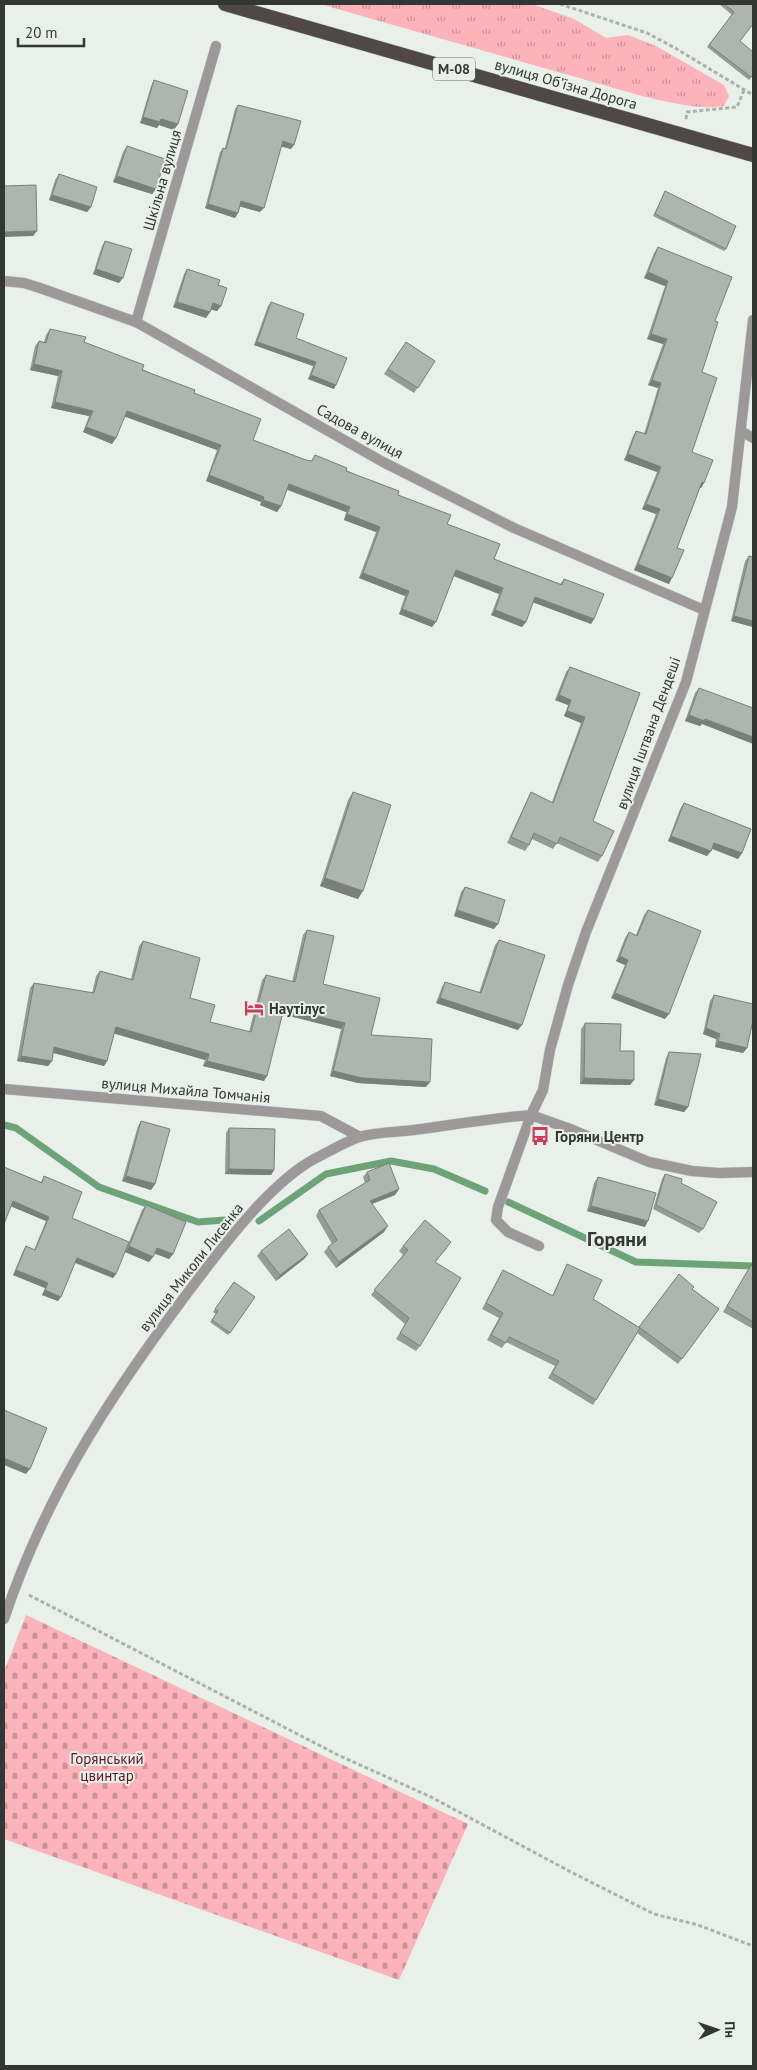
<svg xmlns="http://www.w3.org/2000/svg" width="757" height="2070" font-family="'PT Sans',sans-serif">
<style>
.grass{fill:url(#grass-tufts)}
.cemetery{fill:url(#cemetery-stones)}
.lines{fill:none;stroke-linecap:round;stroke-linejoin:round}
.stream{stroke:#6da379;stroke-width:7}
.minor-casing{stroke:#c4cbc5;stroke-width:11}
.tertiary-casing{stroke:#c4cbc5;stroke-width:11}
.trunk-casing{stroke:#c4cbc5;stroke-width:15}
.path{stroke:#abb2ac;stroke-width:3;stroke-dasharray:4 2.5;stroke-linecap:butt}
.minor{stroke:#9d9899;stroke-width:10}
.tertiary{stroke:#9d9899;stroke-width:10}
.trunk{stroke:#504848;stroke-width:14}
.wall{fill:#959c96}
.shaded-wall{fill:#797f7a}
.building{fill:#adb5ae;stroke:#797f7a}
.labels{text-anchor:middle;dominant-baseline:central;stroke-width:4;stroke-linejoin:round;paint-order:stroke}
.shield{fill:#e8f0e9;stroke:#696e6a;stroke-width:1}
.shield-label{font-size:14px;font-weight:bold;fill:#333734}
.street-label{font-size:15px;fill:#333734;stroke:#e8f0e9}
.poi-label{font-size:15px;font-weight:bold;fill:#333734;stroke:#e8f0e9;text-anchor:start}
.park-label{font-size:15px;fill:#641226;stroke:#e8f0e9}
.district-label{font-size:20px;font-weight:bold;fill:#333734;stroke:#e8f0e9}
</style>
<defs>
<pattern id="grass-tufts" width="24" height="20" patternUnits="userSpaceOnUse" patternTransform="scale(1.25)"><rect width="24" height="20" fill="#fcb3ba"/><path d="M3 7l-1-3M5 7V3M7 7l1-3M15 17l-1-3M17 17v-4M19 17l1-3" fill="none" stroke="#cd9298"/></pattern>
<pattern id="cemetery-stones" width="16" height="16" patternUnits="userSpaceOnUse" patternTransform="scale(1.25)"><rect width="16" height="16" fill="#fcb3ba"/><path d="M2 7V4a2 2 0 0 1 4 0v3zM10 15v-3a2 2 0 0 1 4 0v3z" fill="#cd9298"/></pattern>
</defs>
<rect width="100%" height="100%" fill="#e8f0e9"/>
<path class="grass" d="M320,4H532L574,19L606,38L628,35L656,46L724,85L729,96L724,106C686,113 610,86 572,76C488,52 404,28 320,4Z"/>
<polygon class="cemetery" points="26,1615 468,1824 399,1980 4,1839 4,1672"/>
<g class="lines">
<g class="stream">
<polyline points="4,1125 16,1128 99,1187 198,1222 225,1220"/>
<polyline points="508,1202 636,1262 753,1266"/>
<polyline points="259,1221 326,1174 391,1161 434,1169 485,1191"/>
</g>
<g class="minor-casing">
<g id="minor">
<polyline points="4,281 24,283 40,288 136,322 383,462 514,528 704,610"/>
<polyline points="136,322 216,46"/>
<polyline points="741,431 753,438"/>
<polyline points="4,1089 321,1116 360,1137"/>
<polyline points="539,1246 508,1232 496,1220 498,1207 531,1115 573,1130 649,1162 692,1171 719,1173 753,1172"/>
</g>
</g>
<g class="tertiary-casing">
<path id="tertiary" d="M4,1619C48,1487 118,1384 201,1275C230,1237 274,1180 316,1158C330,1151 345,1142 359,1137C376,1132 396,1132 414,1130C453,1125 492,1118 531,1115L543,1090L550,1050L568,985L586,932L686,682L732,507L753,320"/>
</g>
<g class="trunk-casing">
<polyline id="trunk" points="225,4 753,155"/>
</g>
<g class="path">
<polyline points="560,4 647,33 675,48 753,95"/>
<polyline points="686,119 687,112 737,107 744,90"/>
<polyline points="29,1595 338,1755 431,1797 569,1871 654,1914 698,1925 753,1946"/>
</g>
<use href="#minor" class="minor"/>
<use href="#tertiary" class="tertiary"/>
<use href="#trunk" class="trunk"/>
</g>
<g class="wall">
<polygon points="719,4 753,4 740,41 753,75 749,80 707,47 732,15"/>
<polygon points="154,80 174,130 159,125 157,128 140,123 151,86"/>
<polygon points="238,105 291,149 281,146 260,212 240,206 238,213 235,218 205,208 220,152 223,148 225,148 235,109"/>
<polygon points="127,146 156,189 152,194 113,182 123,152"/>
<polygon points="59,174 91,207 87,212 49,200 55,180"/>
<polygon points="665,191 726,249 724,251 653,216"/>
<polygon points="105,241 119,283 93,274 102,246"/>
<polygon points="658,247 715,321 702,372 692,452 704,483 701,488 700,488 677,548 669,584 634,570 656,514 642,509 657,472 624,460 633,436 636,431 644,434 658,388 648,385 663,344 647,339 665,286 644,278 654,253"/>
<polygon points="187,269 218,285 221,306 217,311 211,309 210,312 206,318 173,307 184,274"/>
<polygon points="271,302 296,338 334,389 308,379 313,366 254,345 268,306"/>
<polygon points="50,329 84,342 194,393 253,440 306,460 311,461 315,455 398,495 447,524 494,559 560,584 564,579 594,619 591,624 533,602 522,627 491,615 499,594 453,576 432,627 399,614 405,596 359,578 376,532 344,520 346,512 287,490 281,506 277,512 260,505 261,502 206,481 217,450 124,416 112,444 83,432 89,416 51,408 58,376 30,370 35,346 39,341 44,342 46,335"/>
<polygon points="406,342 435,361 414,393 384,374"/>
<polygon points="749,556 753,627 731,621 745,561"/>
<polygon points="570,667 640,693 593,821 602,856 598,862 557,843 553,849 532,839 529,845 525,851 507,843 528,798 531,792 552,802 581,723 564,716 568,705 555,700 566,672"/>
<polygon points="699,688 702,724 700,726 685,721 695,693"/>
<polygon points="353,792 358,899 320,886 348,800"/>
<polygon points="684,803 742,853 738,859 712,849 707,856 668,841 680,809"/>
<polygon points="465,887 494,929 454,916 461,892"/>
<polygon points="648,910 665,1019 611,998 625,965 616,961 625,938 629,932 636,935 644,915"/>
<polygon points="307,930 323,984 371,1035 426,1087 358,1083 330,1076 341,1029 283,1014 264,1081 203,1066 205,1060 114,1033 107,1061 104,1066 53,1053 52,1061 48,1066 17,1061 30,988 34,983 92,993 96,976 100,971 131,979 139,946 143,941 190,998 210,1022 249,1032 262,980 266,975 292,982 303,935"/>
<polygon points="499,940 518,1030 436,1003 442,987 445,982 479,993 495,945"/>
<polygon points="714,995 747,1048 743,1053 715,1047 716,1039 703,1034 710,1001"/>
<polygon points="585,1023 620,1051 634,1080 630,1085 580,1084 581,1029"/>
<polygon points="669,1052 688,1107 684,1112 654,1105 666,1058"/>
<polygon points="141,1121 155,1184 151,1190 122,1181 138,1126"/>
<polygon points="229,1128 274,1170 271,1175 225,1174 226,1133"/>
<polygon points="4,1167 41,1182 44,1176 72,1218 116,1274 113,1278 75,1263 58,1301 42,1295 45,1288 13,1275 23,1251 26,1246 34,1250 46,1221 11,1206"/>
<polygon points="367,1172 399,1189 395,1195 372,1204 384,1232 336,1268 324,1252 328,1247 332,1244 316,1216 319,1210 365,1183 363,1177"/>
<polygon points="665,1174 681,1183 703,1229 699,1233 653,1209 662,1179"/>
<polygon points="598,1177 645,1227 587,1211 594,1183"/>
<polygon points="146,1205 173,1254 169,1259 155,1253 149,1262 125,1252 142,1210"/>
<polygon points="403,1246 447,1248 435,1262 420,1346 416,1351 396,1339 405,1324 371,1295 403,1255 399,1251"/>
<polygon points="261,1251 308,1254 304,1259 276,1281 257,1256"/>
<polygon points="567,1264 593,1299 639,1327 679,1274 692,1289 719,1309 678,1364 637,1333 593,1405 548,1378 555,1366 506,1342 502,1348 487,1340 499,1318 482,1309 500,1275 503,1270 552,1296 564,1270"/>
<polygon points="751,1265 753,1267 753,1329 723,1312"/>
<polygon points="234,1282 255,1297 228,1335 210,1322 216,1314 213,1312"/>
</g>
<g class="shaded-wall">
<polygon points="143,117 161,119 178,124 174,130 159,125 157,128 140,123"/>
<polygon points="283,141 294,145 291,149 279,146"/>
<polygon points="117,176 156,189 152,194 113,182"/>
<polygon points="52,195 91,207 87,212 49,200"/>
<polygon points="241,201 264,208 260,212 238,206"/>
<polygon points="208,204 238,213 235,218 205,208"/>
<polygon points="37,231 33,236 4,237 4,232"/>
<polygon points="96,269 123,278 119,283 93,274"/>
<polygon points="648,272 668,281 665,286 644,278"/>
<polygon points="177,302 210,312 206,318 173,307"/>
<polygon points="213,303 221,306 217,311 209,309"/>
<polygon points="651,334 667,339 663,344 647,339"/>
<polygon points="257,342 316,362 313,366 254,345"/>
<polygon points="34,364 62,371 58,376 30,370"/>
<polygon points="311,375 336,385 334,389 308,379"/>
<polygon points="652,380 661,383 658,388 648,385"/>
<polygon points="55,402 93,411 89,416 51,408"/>
<polygon points="127,411 221,445 217,450 123,416"/>
<polygon points="86,427 116,438 112,444 83,432"/>
<polygon points="628,454 661,467 657,472 624,460"/>
<polygon points="209,475 264,497 261,502 206,481"/>
<polygon points="702,482 704,483 701,488 698,487"/>
<polygon points="289,484 350,507 346,512 286,489"/>
<polygon points="263,500 281,506 277,512 260,505"/>
<polygon points="646,504 660,509 656,514 642,509"/>
<polygon points="347,514 380,527 376,532 344,520"/>
<polygon points="638,564 672,578 669,584 634,570"/>
<polygon points="456,570 503,588 499,594 452,575"/>
<polygon points="363,573 409,591 405,596 359,578"/>
<polygon points="535,597 594,619 591,624 532,602"/>
<polygon points="402,609 436,622 432,627 399,614"/>
<polygon points="495,610 526,622 522,627 491,615"/>
<polygon points="734,616 753,621 753,627 731,621"/>
<polygon points="559,695 571,700 568,705 555,700"/>
<polygon points="567,711 585,717 581,723 564,716"/>
<polygon points="689,715 705,719 753,737 753,744 702,724 700,726 685,721"/>
<polygon points="671,836 711,851 707,856 668,841"/>
<polygon points="714,843 742,853 738,859 711,848"/>
<polygon points="325,878 363,891 358,899 320,886"/>
<polygon points="457,910 498,924 494,929 454,916"/>
<polygon points="620,956 628,960 625,965 616,961"/>
<polygon points="615,993 669,1014 665,1019 611,998"/>
<polygon points="440,998 522,1025 518,1030 436,1003"/>
<polygon points="284,1008 345,1023 341,1029 281,1014"/>
<polygon points="116,1027 209,1054 205,1060 112,1033"/>
<polygon points="706,1028 720,1034 716,1039 703,1034"/>
<polygon points="718,1041 747,1048 743,1053 715,1047"/>
<polygon points="54,1047 107,1061 104,1066 50,1052"/>
<polygon points="21,1056 52,1061 48,1066 17,1061"/>
<polygon points="207,1061 267,1076 264,1081 203,1066"/>
<polygon points="333,1071 430,1082 426,1087 358,1083 330,1076"/>
<polygon points="584,1078 634,1080 630,1085 580,1084"/>
<polygon points="658,1099 688,1107 684,1112 654,1105"/>
<polygon points="229,1169 274,1170 271,1175 225,1174"/>
<polygon points="126,1176 155,1184 151,1190 122,1181"/>
<polygon points="399,1189 395,1195 366,1206 370,1201"/>
<polygon points="13,1201 49,1217 46,1221 10,1206"/>
<polygon points="591,1206 648,1221 645,1227 587,1211"/>
<polygon points="388,1226 384,1232 336,1268 339,1262"/>
<polygon points="129,1246 153,1257 149,1262 125,1252"/>
<polygon points="157,1248 173,1254 169,1259 153,1253"/>
<polygon points="308,1254 304,1259 276,1281 280,1275"/>
<polygon points="77,1258 116,1274 113,1278 74,1262"/>
<polygon points="16,1270 48,1283 45,1288 13,1275"/>
<polygon points="45,1290 61,1297 58,1301 42,1295"/>
<polygon points="4,1458 30,1469 26,1474 4,1465"/>
</g>
<g class="building">
<polygon points="724,4 753,4 753,24 740,41 753,52 753,75 751,77 709,45 734,12"/>
<polygon points="154,80 188,91 178,124 161,119 160,122 143,117"/>
<polygon points="238,105 301,121 294,145 283,141 264,208 241,201 238,213 208,204 223,148 226,149"/>
<polygon points="127,146 165,159 156,189 117,176"/>
<polygon points="59,174 97,187 91,207 52,195"/>
<polygon points="36,185 37,231 4,232 4,186"/>
<polygon points="665,191 736,226 726,249 655,214"/>
<polygon points="105,241 132,249 123,278 96,269"/>
<polygon points="658,247 732,277 715,321 718,322 702,372 717,378 692,452 713,460 704,483 702,482 677,548 684,550 672,578 638,564 660,509 646,504 661,467 628,454 636,431 646,434 661,383 652,380 667,339 651,334 668,281 648,272"/>
<polygon points="187,269 220,280 218,285 227,288 221,306 213,303 210,312 177,302"/>
<polygon points="271,302 304,314 296,338 347,358 336,385 311,375 316,362 257,342"/>
<polygon points="50,329 86,337 84,342 144,365 142,370 195,390 194,393 261,419 253,440 306,460 312,461 315,455 347,468 346,471 399,491 398,495 451,515 447,524 500,544 494,559 562,585 564,579 604,594 594,619 535,597 526,622 495,610 503,588 456,570 436,622 402,609 409,591 363,573 380,527 347,514 350,507 289,484 281,506 263,500 264,497 209,475 221,445 127,411 116,438 86,427 93,411 55,402 62,371 34,364 39,341 46,343"/>
<polygon points="406,342 435,361 418,388 388,369"/>
<polygon points="749,556 753,557 753,621 734,616"/>
<polygon points="570,667 640,693 593,821 614,831 602,856 560,837 557,844 534,833 529,845 511,837 531,792 553,803 585,717 567,711 571,700 559,695"/>
<polygon points="699,688 753,708 753,737 705,719 704,721 689,715"/>
<polygon points="353,792 391,805 363,891 325,878"/>
<polygon points="684,803 751,829 742,853 714,843 711,851 671,836"/>
<polygon points="465,887 505,900 498,924 457,910"/>
<polygon points="648,910 701,931 669,1014 615,993 628,960 620,956 629,932 637,936"/>
<polygon points="307,930 334,936 323,984 380,998 371,1035 432,1039 430,1082 362,1078 333,1071 345,1023 284,1008 267,1076 207,1061 209,1054 116,1027 107,1061 54,1047 52,1061 21,1056 34,983 94,993 100,971 133,980 143,941 200,958 190,998 215,1005 210,1022 251,1032 266,975 295,982"/>
<polygon points="499,940 545,955 522,1025 440,998 445,982 481,993"/>
<polygon points="714,995 753,1004 753,1020 747,1048 718,1041 720,1034 706,1028"/>
<polygon points="585,1023 621,1024 620,1051 634,1051 634,1080 584,1078"/>
<polygon points="669,1052 701,1054 688,1107 658,1099"/>
<polygon points="141,1121 170,1129 155,1184 126,1176"/>
<polygon points="229,1128 275,1129 274,1170 229,1169"/>
<polygon points="389,1163 399,1189 370,1201 388,1226 339,1262 328,1247 337,1240 319,1210 370,1180 367,1172"/>
<polygon points="4,1167 42,1183 44,1176 82,1192 72,1218 129,1242 116,1274 77,1258 61,1297 45,1290 48,1283 16,1270 26,1246 35,1250 49,1217 13,1201 4,1224"/>
<polygon points="665,1174 682,1179 681,1183 717,1202 703,1229 656,1205"/>
<polygon points="598,1177 656,1193 648,1221 591,1206"/>
<polygon points="146,1205 186,1222 173,1254 157,1248 153,1257 129,1246"/>
<polygon points="425,1220 451,1242 435,1262 461,1278 420,1346 400,1333 409,1318 374,1290 408,1250 403,1246"/>
<polygon points="289,1229 308,1254 280,1275 261,1251"/>
<polygon points="567,1264 602,1280 593,1299 640,1328 596,1400 552,1373 559,1361 509,1337 506,1343 491,1335 503,1313 486,1303 503,1270 553,1296"/>
<polygon points="751,1265 753,1267 753,1322 727,1306"/>
<polygon points="679,1274 694,1287 692,1289 719,1309 682,1359 639,1327"/>
<polygon points="234,1282 255,1297 230,1333 212,1320 218,1311 215,1309"/>
<polygon points="4,1410 47,1428 30,1469 4,1458"/>
</g>
<defs>
<g id="hotel-bare" transform="scale(1.5)"><path d="M-6-4.5h1.5V1H6V5H4.5V3h-9V5H-6ZM-4 0a1.8 1.8 0 1 1 3.6 0ZM.5 0V-2.5h3Q6-2.5 6 0Z" fill="#cb3c5a" stroke="#e8f0e9" stroke-width="2.5" paint-order="stroke"/></g>
<g id="bus-bare" transform="scale(1.5)"><path d="M-5-6H5V4H4V6H2V4H-2V6H-4V4H-5ZM-3.5-4V0h7V-4ZM-3.5 1.2v1.5H-2V1.2ZM2 1.2v1.5H3.5V1.2Z" fill="#cb3c5a" stroke="#e8f0e9" stroke-width="2.5" paint-order="stroke"/></g>
</defs>
<g fill-rule="evenodd">
<use href="#hotel-bare" x="254" y="1008"/>
<use href="#bus-bare" x="540" y="1136"/>
</g>
<g class="labels">
<rect class="shield" x="433" y="57.5" width="42" height="23" rx="4"/>
<g class="shield-label">
<text x="454" y="69">М-08</text>
</g>
<g class="street-label">
<text transform="translate(566 84) rotate(16)">вулиця Обʼїзна Дорога</text>
<text transform="translate(162 180) rotate(-74)">Шкільна вулиця</text>
<text transform="translate(360 431) rotate(29)">Садова вулиця</text>
<text transform="translate(648 733) rotate(-70)">вулиця Іштвана Дендеші</text>
<text transform="translate(186 1090) rotate(5)">вулиця Михайла Томчанія</text>
<text transform="translate(191 1267) rotate(-52)">вулиця Миколи Лисенка</text>
</g>
<g class="poi-label">
<text x="269" y="1008">Наутілус</text>
<text x="555" y="1136">Горяни Центр</text>
</g>
<g class="park-label">
<text x="107" y="1758">Горянський<tspan x="107" dy="17">цвинтар</tspan></text>
</g>
<g class="district-label">
<text x="617" y="1239">Горяни</text>
</g>
</g>
<rect width="757" height="2070" fill="none" stroke="#333734" stroke-width="10"/>
<g transform="translate(717 2030) rotate(88)" stroke="#e8f0e9" stroke-width="4" paint-order="stroke">
<path d="M0-4L9 19L0 12L-9 19Z" fill="#333734"/>
<text y="-8" font-size="14" font-weight="bold" text-anchor="middle" fill="#333734">Пн</text>
</g>
<path d="M18 38v8h66v-8" fill="none" stroke="#333734" stroke-width="2.5"/>
<text x="25" y="38" font-size="15" fill="#333734" stroke="#e8f0e9" stroke-width="4" paint-order="stroke">20 m</text>
</svg>
